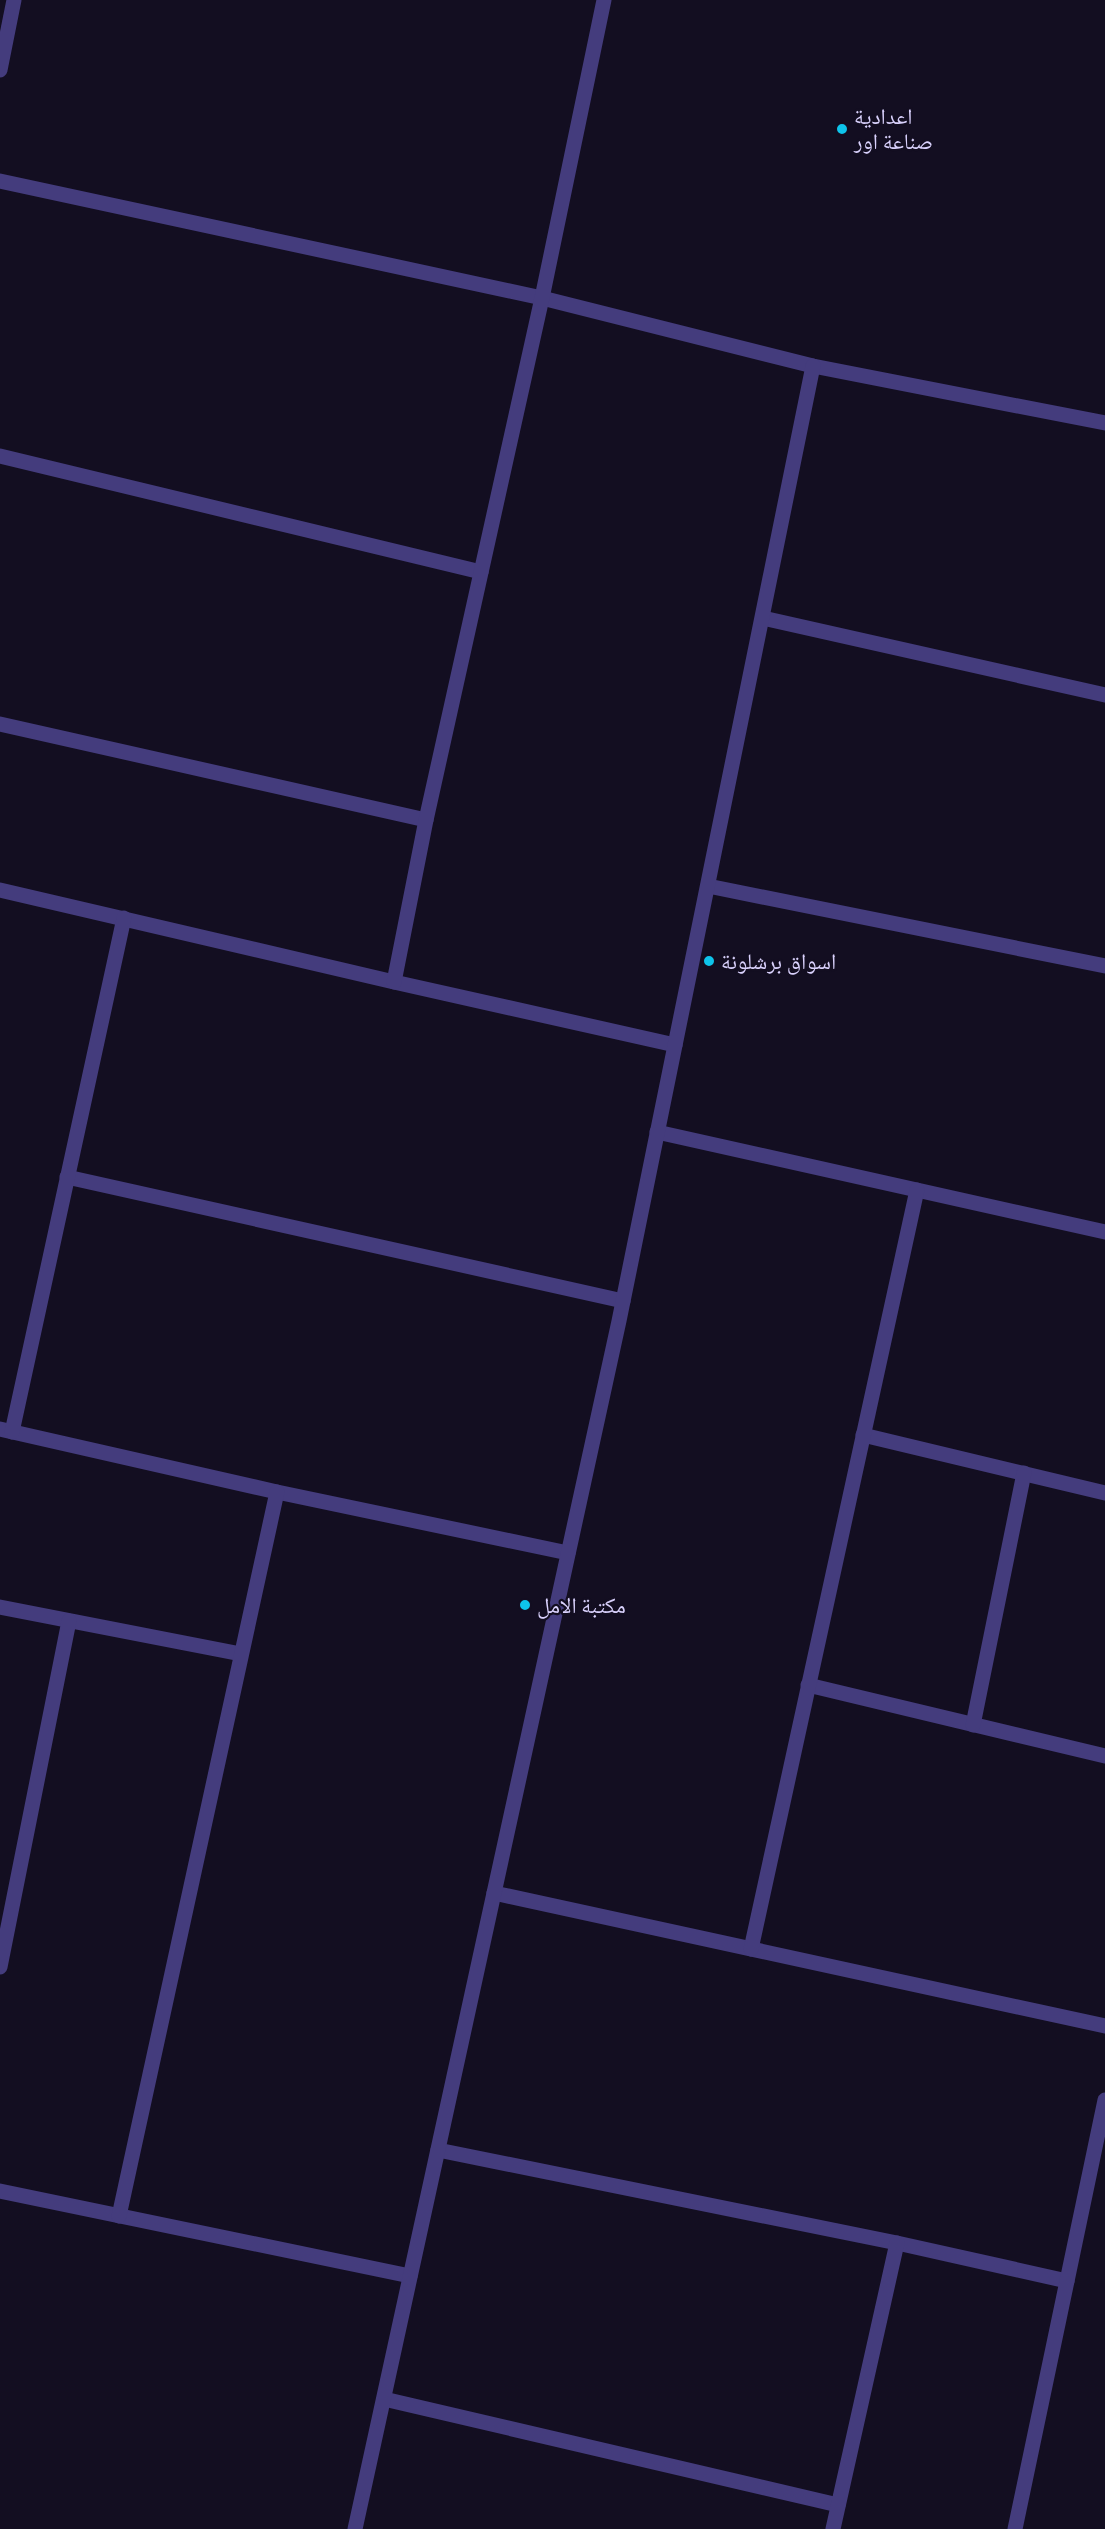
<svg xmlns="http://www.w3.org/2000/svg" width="1105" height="2529" font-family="'PT Sans Narrow','Noto Naskh Arabic',sans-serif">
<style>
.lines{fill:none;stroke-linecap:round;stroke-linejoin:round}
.minor{stroke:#443c7d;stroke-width:15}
.poi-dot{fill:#0ec4eb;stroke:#130e21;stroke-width:2}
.labels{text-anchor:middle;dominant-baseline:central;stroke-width:4.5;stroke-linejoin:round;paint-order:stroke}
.poi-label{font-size:22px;fill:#d9d1fc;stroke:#130e21;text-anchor:start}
</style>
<rect width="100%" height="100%" fill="#130e21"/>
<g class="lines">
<g class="minor">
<polyline points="0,70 14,0"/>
<polyline points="0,181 542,298 813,366 1105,423"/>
<polyline points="0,456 481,572"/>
<polyline points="763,618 1105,695"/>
<polyline points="0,724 426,820"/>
<polyline points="708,886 1105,966"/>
<polyline points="0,890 394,982 675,1045"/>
<polyline points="394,982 426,820 542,298 604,0"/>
<polyline points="657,1132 1105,1232"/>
<polyline points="67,1177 623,1301"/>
<polyline points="0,1429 277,1492 568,1553"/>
<polyline points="12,1432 124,918"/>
<polyline points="863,1435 1105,1493"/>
<polyline points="0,1607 241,1654"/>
<polyline points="808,1685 1105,1756"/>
<polyline points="973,1725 1024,1473"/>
<polyline points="494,1893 1105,2026"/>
<polyline points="751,1949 917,1190"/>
<polyline points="0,1967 69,1621"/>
<polyline points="438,2150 897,2243 1067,2281"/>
<polyline points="0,2191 410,2276"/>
<polyline points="119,2216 277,1492"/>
<polyline points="384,2399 838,2505"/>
<polyline points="355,2529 619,1321 813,366"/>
<polyline points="833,2529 897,2243"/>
<polyline points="1015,2529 1105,2100"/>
</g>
</g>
<g class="poi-dot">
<circle cx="842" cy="129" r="6"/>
<circle cx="709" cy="961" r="6"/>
<circle cx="525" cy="1605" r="6"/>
</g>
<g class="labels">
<g class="poi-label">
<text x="854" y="116">اعدادية<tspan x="854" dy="25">صناعة اور</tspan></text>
<text x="721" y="961">اسواق برشلونة</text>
<text x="537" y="1605">مكتبة الامل</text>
</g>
</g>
</svg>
